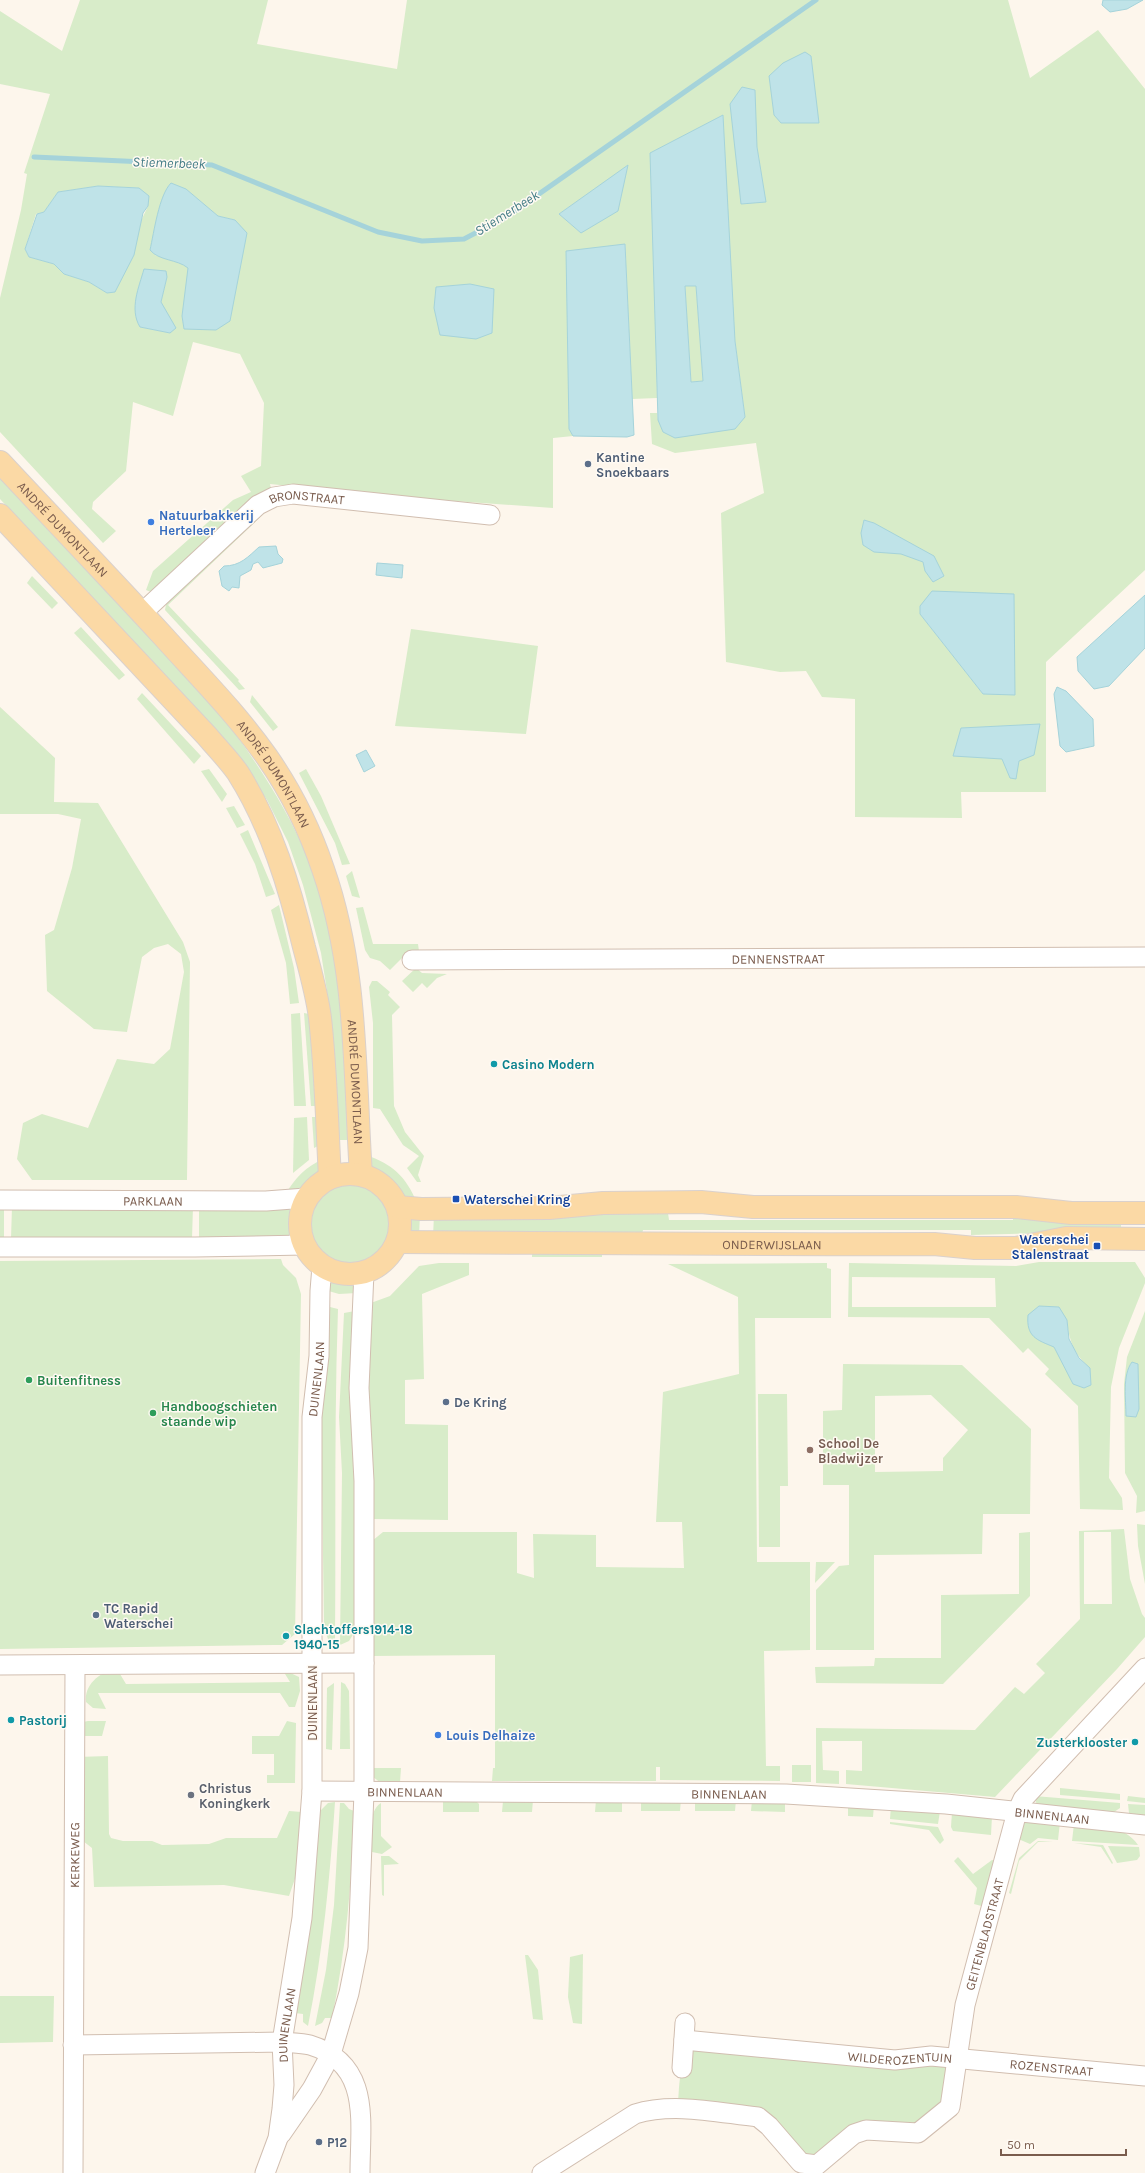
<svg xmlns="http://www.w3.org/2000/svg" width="1145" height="2173" font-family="Karla,sans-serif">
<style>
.green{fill:#d8ecc9;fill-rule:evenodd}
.water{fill:#bfe3e8;stroke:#a5d3da;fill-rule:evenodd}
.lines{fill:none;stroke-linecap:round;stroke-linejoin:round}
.stream{stroke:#a5d3da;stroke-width:5}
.minor-casing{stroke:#d1beb0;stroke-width:21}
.major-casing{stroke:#dad1cd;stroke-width:24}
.minor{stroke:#fff;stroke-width:19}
.major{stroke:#fbd9a5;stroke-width:22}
.service-dot{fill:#5c6f8a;stroke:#fffaf3;stroke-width:1.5}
.shop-dot{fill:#3f7fe0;stroke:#fffaf3;stroke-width:1.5}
.culture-dot{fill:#0f9aa8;stroke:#fffaf3;stroke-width:1.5}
.transit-dot{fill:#1a4fb4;stroke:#fffaf3;stroke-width:1.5}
.leisure-dot{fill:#2e9e5b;stroke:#fffaf3;stroke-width:1.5}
.education-dot{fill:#8d6e63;stroke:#fffaf3;stroke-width:1.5}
.worship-dot{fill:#6b7280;stroke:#fffaf3;stroke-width:1.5}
.labels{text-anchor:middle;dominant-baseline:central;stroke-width:3;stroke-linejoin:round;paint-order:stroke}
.service-label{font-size:13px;font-weight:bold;fill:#4e5e75;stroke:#fffaf3;text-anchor:start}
.street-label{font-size:13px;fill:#7a5c4d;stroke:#fffaf3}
.shop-label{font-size:13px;font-weight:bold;fill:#366cbe;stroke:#fffaf3;text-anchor:start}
.culture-label{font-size:13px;font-weight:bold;fill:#0d838f;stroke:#fffaf3;text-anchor:start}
.transit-label{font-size:13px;font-weight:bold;fill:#164399;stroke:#fffaf3;text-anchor:start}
.leisure-label{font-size:13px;font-weight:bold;fill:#27864d;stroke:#fffaf3;text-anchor:start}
.education-label{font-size:13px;font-weight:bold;fill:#785e54;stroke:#fffaf3;text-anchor:start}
.worship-label{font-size:13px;font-weight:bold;fill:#5b616d;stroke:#fffaf3;text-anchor:start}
.water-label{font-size:14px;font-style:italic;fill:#437c86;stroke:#fffaf3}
</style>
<rect width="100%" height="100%" fill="#fdf6ec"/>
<g class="green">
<path d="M80,0H268L257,44L397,69L407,0H1008L1030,78L1098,30L1145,89V570L1046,662V792H961L962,818L855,817V699L822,697L806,671L780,672L726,662L721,513L764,493L756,443L675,453L652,444L650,413H657L658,420L745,417L735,341L654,151L657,398L632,399L625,244L569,429L573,436L553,438V508L398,497L270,484L271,488L262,493L151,592L146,590L153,571L233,500L251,492L241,476L261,466L264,403L240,354L193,342L173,416L133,402L126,471L93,502L92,509L116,531L103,543L0,432V298L21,210L27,174L24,173L50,94L0,84V11L62,51ZM757,147L765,201L742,204L741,203ZM628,166L581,233L559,214ZM98,186L139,188L148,206L107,293L89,282L64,274L54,264L29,257L25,249L36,214L44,212L58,192ZM186,189L218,216L235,220L184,329L182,316L189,268L183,263L155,255ZM167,277L161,302L170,333L140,327ZM920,614L1015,694H983Z"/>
<polygon points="685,286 696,286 703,381 691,382"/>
<path d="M0,477L219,712C254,758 286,805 308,859C344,947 345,1047 353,1140H338L327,991L321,953L303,885L288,842L267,800L240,759L211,725L0,499Z"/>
<polygon points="268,503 273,505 168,605 239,680 238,681 245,689 239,690 165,610 167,599"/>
<polygon points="32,576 58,603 52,609 27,583"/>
<polygon points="81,627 125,675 119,680 74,633"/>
<polygon points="411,629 538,646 526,734 395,726"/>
<polygon points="142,693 201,756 194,764 137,699"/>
<polygon points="252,695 278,727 273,731 250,702"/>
<polygon points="0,707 55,758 54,802 98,803 183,942 190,962 187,1180 32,1180 17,1159 23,1123 42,1114 88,1128 117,1059 154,1064 170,1049 184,972 181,954 168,944 154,948 142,957 127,1032 94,1029 47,991 45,935 54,930 72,868 81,819 58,814 0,814"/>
<polygon points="209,769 227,794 222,802 201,771"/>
<polygon points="306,769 321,796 350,864 342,865 335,843 299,773"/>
<polygon points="234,806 245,825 237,828 226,808"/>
<polygon points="248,830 275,894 266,897 255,864 240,834"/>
<polygon points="352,871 360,898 352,896 346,876"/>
<polygon points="279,905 294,968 299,1003 290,1004 286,963 271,910"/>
<polygon points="363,907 373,944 418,944 419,951 407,953 390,970 380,961 370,958 365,950 356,908"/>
<polygon points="416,968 422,973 447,974 437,978 427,988 422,983 413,992 402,981"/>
<polygon points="372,981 377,981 390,992 388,995 400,1007 392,1015 394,1106 405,1132 424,1156 418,1175 421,1182 417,1182 407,1168 419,1156 403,1145 380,1109 373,1108 373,1023 369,987"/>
<polygon points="300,1013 306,1106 294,1106 291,1014"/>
<polygon points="304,1013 314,1015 316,1106 311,1106"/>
<polygon points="307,1117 309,1160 293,1173 294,1118"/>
<polygon points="312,1117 318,1117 324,1143 314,1148"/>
<path d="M366,1155C392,1164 406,1176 417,1203L405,1200L400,1196L388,1181L369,1166Z"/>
<path d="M324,1159C318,1179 306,1190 285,1195C295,1178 306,1166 324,1159Z"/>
<circle cx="350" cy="1224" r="39"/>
<polygon points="0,1205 4,1206 4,1238 0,1241"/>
<polygon points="12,1206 193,1206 192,1239 11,1239"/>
<polygon points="199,1207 295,1208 293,1220 294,1241 199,1239"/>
<polygon points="668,1213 669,1220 1013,1220 1013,1214 1121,1218 1121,1231 971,1235 971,1230 643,1230 642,1234 433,1237 434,1214"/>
<polygon points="420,1214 419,1236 406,1234 406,1215"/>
<polygon points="602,1251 602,1257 532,1257 532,1252"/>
<polygon points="281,1259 283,1265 296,1278 301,1294 295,1634 282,1645 274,1645 0,1649 0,1261"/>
<path d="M1039,1262H1135L1145,1278V1283L1119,1348L1111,1387L1109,1478L1122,1498L1123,1510L1080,1509L1078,1406L1045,1374L1049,1369L1028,1348L1023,1353L989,1318L848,1317L849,1263L1016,1266ZM852,1277L995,1278L996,1307H852ZM1067,1320C1069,1341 1074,1354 1090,1368L1064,1364L1054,1347Z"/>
<polygon points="439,1263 469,1263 469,1275 422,1294 424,1379 405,1380 405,1424 448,1425 448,1520 373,1519 369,1431 368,1304 390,1296 419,1266"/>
<polygon points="827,1263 827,1268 831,1269 831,1318 755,1318 757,1562 810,1562 810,1650 764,1651 766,1766 780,1766 780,1781 660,1780 660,1767 656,1767 656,1781 492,1781 493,1768 495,1768 495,1655 371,1656 372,1541 383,1532 517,1532 517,1573 534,1578 533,1534 596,1535 596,1567 684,1568 682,1522 656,1522 663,1392 739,1374 738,1297 668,1264"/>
<polygon points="327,1276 355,1281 357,1293 339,1294 325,1290"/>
<path d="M326,1306L338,1309C334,1421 336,1533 335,1645L329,1642L324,1627L321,1406Z"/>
<polygon points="355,1311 357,1628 349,1641 340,1645 342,1473 339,1417 344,1313"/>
<polygon points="1145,1311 1145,1511 1136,1513 1137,1496 1125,1473 1124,1384 1127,1357"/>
<path d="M843,1364L962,1365L1031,1429L1030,1514H983L982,1554L874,1555V1650H816V1590L839,1566L849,1565V1485H823V1411L842,1410ZM931,1395L968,1430L943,1458V1471L875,1472V1396Z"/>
<polygon points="758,1394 787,1394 788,1486 780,1486 780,1547 759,1547"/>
<polygon points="1137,1524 1145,1525 1145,1584 1138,1546"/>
<path d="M1124,1529L1130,1579L1142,1614L1145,1618V1637L1117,1669L995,1797L846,1784V1770L862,1771V1741H822L823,1770L839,1771V1784L816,1783V1728L975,1730L1015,1687L1024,1694L1045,1673L1036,1664L1080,1619L1079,1531ZM1084,1532H1111L1112,1604H1084Z"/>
<polygon points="1030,1532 1030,1596 943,1684 816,1683 815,1667 874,1666 875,1658 941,1658 941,1595 1019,1594 1019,1533"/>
<polygon points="816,1562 835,1562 815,1583"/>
<path d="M117,1669L126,1684L290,1682L282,1669L299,1677L300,1691L295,1707H289L280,1693H98L106,1709L93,1708L86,1702C84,1684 101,1671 117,1669Z"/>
<polygon points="341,1682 345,1684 349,1691 350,1749 340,1749"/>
<polygon points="334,1683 332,1750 326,1749 327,1688"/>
<polygon points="88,1721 106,1721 102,1736 78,1736 83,1722"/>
<polygon points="287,1721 296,1723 295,1783 267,1783 267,1775 274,1775 274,1754 252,1754 252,1736 279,1736"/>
<polygon points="108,1756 109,1834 111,1838 123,1841 152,1841 162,1845 209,1844 226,1838 277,1838 289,1811 302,1812 299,1867 289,1896 224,1885 94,1887 92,1848 79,1838 77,1757"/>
<rect x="792" y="1765" width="19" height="17"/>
<polygon points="372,1768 401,1768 400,1783 381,1783 373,1777"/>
<polygon points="1060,1788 1120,1794 1120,1800 1060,1795"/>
<polygon points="1034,1796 1120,1803 1120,1808 1114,1812 1037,1805"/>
<polygon points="1128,1796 1145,1798 1145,1803 1127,1801"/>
<polygon points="681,1799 680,1811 641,1811 641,1800"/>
<polygon points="443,1800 475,1800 479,1804 479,1812 443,1812"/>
<polygon points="533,1800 532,1812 502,1812 503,1801"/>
<polygon points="596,1800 622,1800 622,1812 595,1812"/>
<polygon points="695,1800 736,1800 735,1811 695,1811"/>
<polygon points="752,1800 785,1800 785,1812 751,1811"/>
<path d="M335,1802C330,1877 323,1951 308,2026L303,2022V2014L295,2013L318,1813L328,1803Z"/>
<path d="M340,1803H344L349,1809L354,1811C352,1881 346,1950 332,2018H325L322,2023L315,2026L326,1970L334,1905Z"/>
<path d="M381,1803V1836L392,1847L382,1854L372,1852C372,1837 367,1812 381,1803Z"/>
<polygon points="848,1803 874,1805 873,1817 848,1816"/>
<polygon points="1128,1804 1145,1805 1145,1816 1129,1813"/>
<polygon points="891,1806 940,1811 938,1824 890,1819"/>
<polygon points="952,1812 992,1816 991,1835 953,1831 951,1827"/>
<polygon points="1028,1821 1060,1822 1058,1840 1038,1838 1030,1844 1016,1838 1022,1824"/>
<polygon points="890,1822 938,1827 944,1840 940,1844 929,1830 890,1824"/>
<path d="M1074,1824C1097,1827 1124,1824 1138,1845L1072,1841Z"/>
<polygon points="1038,1841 1053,1842 1038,1842 1019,1861 1011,1894 1009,1893 1019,1858"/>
<polygon points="1074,1843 1103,1845 1113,1863 1112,1864 1101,1847"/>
<polygon points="1108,1846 1139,1847 1140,1856 1137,1860 1117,1863"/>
<polygon points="381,1856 389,1856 399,1864 384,1865 384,1896 382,1895"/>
<polygon points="958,1857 973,1874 992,1860 999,1861 985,1907 974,1904 977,1888 954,1861"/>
<polygon points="583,1954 582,2024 573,2023 568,1997 570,1957"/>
<polygon points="525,1955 528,1955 538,1970 543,2020 533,2019"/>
<polygon points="0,1996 54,1996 53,2042 0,2043"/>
<path d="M696,2048L944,2065L951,2077L944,2100L924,2120L822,2153L811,2155L797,2151L767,2117L678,2103C680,2080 678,2065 696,2048Z"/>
</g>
<g class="water">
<polygon points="1103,0 1143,0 1127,9 1110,12 1102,5"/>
<polygon points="805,52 811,56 819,123 781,123 774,115 769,76 783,63"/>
<polygon points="742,87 755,90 757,147 766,202 741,204 730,104"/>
<path d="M723,115L735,341L745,417L735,429L675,438L663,432L658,420L650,153ZM685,286H696L703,381L691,382Z"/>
<polygon points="628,165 618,211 581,233 559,214"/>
<path d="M171,183L186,189L218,216L235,220L247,233L230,321L216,330L184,329L182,316L188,268C177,259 159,261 150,250C154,232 159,195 171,183Z"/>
<polygon points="98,186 139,188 149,196 148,206 143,213 134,255 115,292 107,293 89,282 64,274 54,264 29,257 25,249 37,214 44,212 58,192"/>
<polygon points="625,244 634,435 627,437 573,436 569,429 566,251"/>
<path d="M144,269L166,271L167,277L161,302L176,328L170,333L140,327C129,309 139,287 144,269Z"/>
<polygon points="470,284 494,289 492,333 476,339 440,335 434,308 436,287"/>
<polygon points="864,520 874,523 934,556 944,576 933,582 925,571 923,562 901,554 874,552 863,545 861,533"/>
<path d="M276,546L278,554L283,559L282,563L263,568L258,562L253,564L251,570L240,576L239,588L232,587L229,591L222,586L219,571L224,566C240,566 248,557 259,547Z"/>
<polygon points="377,563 403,565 402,578 376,575"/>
<polygon points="932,591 1014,594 1015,695 983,694 920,614 920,606"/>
<polygon points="1145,595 1145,648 1109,686 1094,689 1078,671 1077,657"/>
<polygon points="1057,687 1066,691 1093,719 1094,746 1066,752 1060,746 1054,694"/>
<polygon points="1040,724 1034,755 1019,761 1016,779 1010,778 1002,759 953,756 961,728"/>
<polygon points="366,750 375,766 364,772 356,755"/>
<path d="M1039,1306L1059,1307L1067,1320L1069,1339L1079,1358L1090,1368L1091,1385L1084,1388L1073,1384L1054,1347C1037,1340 1026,1337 1028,1315Z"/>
<path d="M1132,1362L1138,1364L1139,1409L1136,1417L1126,1416C1126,1400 1122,1375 1132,1362Z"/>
</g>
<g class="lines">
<polyline class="stream" points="34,157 212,165 378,232 422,241 464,239 506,217 816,0"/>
<g class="minor-casing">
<g id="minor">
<path id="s1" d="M142,613L258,505L274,497L293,494L490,515"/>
<path id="s2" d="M412,960L1145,957"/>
<path id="s3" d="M0,1200L266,1201L306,1198"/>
<polyline points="0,1247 195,1247 304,1245"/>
<polyline points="0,1665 364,1663"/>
<path id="s4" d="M312,1791L786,1794L946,1804L1145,1825"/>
<path id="s5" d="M684,2040L895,2060L931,2056L1145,2076"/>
<path d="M73,2045L282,2042C291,2043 301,2043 310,2045C372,2064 360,2122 360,2173"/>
<polyline points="682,2068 685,2023"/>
<polyline points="281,2134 312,2089 331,2054 349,1993 358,1948 364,1792 364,1481 359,1388 364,1272"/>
<path id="s6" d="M73,2173L75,1666"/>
<path id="s7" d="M265,2173L278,2138L282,2109L284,2085L282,2042L302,1918L312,1791V1417L319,1356L320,1291L322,1266"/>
<path id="s8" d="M542,2173L635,2114C674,2102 719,2113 758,2117L769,2126L801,2163L817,2165L854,2134L866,2130L918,2133L950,2107L965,2005L1017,1812L1023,1799L1145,1668"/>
</g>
</g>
<g class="major-casing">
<g id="major">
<path id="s9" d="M0,462C54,520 109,577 163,636C198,675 236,713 267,757C290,790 310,830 323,869C358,969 354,1070 361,1175"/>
<path d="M0,515L207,736C217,748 229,760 238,773C271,825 290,888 304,947C310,970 317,994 320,1018C326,1071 327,1124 330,1178"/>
<circle cx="350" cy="1224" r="50"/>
<polyline points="398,1207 421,1209 549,1208 603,1203 701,1202 753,1207 1016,1207 1071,1213 1145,1213"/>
<path id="s10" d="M397,1242C576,1243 755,1245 934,1244L975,1248H1016L1066,1238L1145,1239"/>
</g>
</g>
<use href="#minor" class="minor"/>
<use href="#major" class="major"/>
</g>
<g class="service-dot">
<circle cx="588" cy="464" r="4"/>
<circle cx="446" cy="1402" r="4"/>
<circle cx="96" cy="1615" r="4"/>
<circle cx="319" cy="2142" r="4"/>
</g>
<g class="shop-dot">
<circle cx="151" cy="522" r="4"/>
<circle cx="438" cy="1735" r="4"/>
</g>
<g class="culture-dot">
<circle cx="494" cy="1064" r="4"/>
<circle cx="286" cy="1636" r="4"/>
<circle cx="11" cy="1720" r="4"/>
<circle cx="1135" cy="1742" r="4"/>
</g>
<g class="transit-dot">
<rect x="452" y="1195" width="8" height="8" rx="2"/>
<rect x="1093" y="1242" width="8" height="8" rx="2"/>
</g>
<g class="leisure-dot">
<circle cx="29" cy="1380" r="4"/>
<circle cx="153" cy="1413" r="4"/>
</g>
<circle class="education-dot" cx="810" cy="1450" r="4"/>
<circle class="worship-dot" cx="191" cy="1795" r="4"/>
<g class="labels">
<g class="service-label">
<text x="596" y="457">Kantine<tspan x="596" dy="15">Snoekbaars</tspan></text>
<text x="454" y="1402">De Kring</text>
<text x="104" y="1608">TC Rapid<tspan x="104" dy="15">Waterschei</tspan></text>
<text x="327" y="2142">P12</text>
</g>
<g class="street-label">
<text stroke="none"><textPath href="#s1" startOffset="209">BRONSTRAAT</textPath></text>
<text stroke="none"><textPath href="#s9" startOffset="92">ANDRÉ DUMONTLAAN</textPath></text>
<text stroke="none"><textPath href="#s9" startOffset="416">ANDRÉ DUMONTLAAN</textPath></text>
<text stroke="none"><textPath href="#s2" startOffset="366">DENNENSTRAAT</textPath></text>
<text stroke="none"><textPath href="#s9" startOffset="740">ANDRÉ DUMONTLAAN</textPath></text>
<text stroke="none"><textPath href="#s3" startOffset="153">PARKLAAN</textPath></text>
<text stroke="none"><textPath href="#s10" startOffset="375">ONDERWIJSLAAN</textPath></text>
<text stroke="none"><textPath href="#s7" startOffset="799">DUINENLAAN</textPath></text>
<text transform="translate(312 1703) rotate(-90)">DUINENLAAN</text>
<text stroke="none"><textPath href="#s4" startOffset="93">BINNENLAAN</textPath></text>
<text stroke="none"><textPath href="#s4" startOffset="417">BINNENLAAN</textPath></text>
<text stroke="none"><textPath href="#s4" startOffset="741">BINNENLAAN</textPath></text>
<text stroke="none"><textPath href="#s6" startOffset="318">KERKEWEG</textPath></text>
<text stroke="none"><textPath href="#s8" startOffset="644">GEITENBLADSTRAAT</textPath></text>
<text stroke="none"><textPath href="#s7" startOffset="151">DUINENLAAN</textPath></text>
<text stroke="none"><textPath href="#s5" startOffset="217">WILDEROZENTUIN</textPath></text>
<text stroke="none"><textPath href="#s5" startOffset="369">ROZENSTRAAT</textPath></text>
</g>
<g class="shop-label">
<text x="159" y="515">Natuurbakkerij<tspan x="159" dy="15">Herteleer</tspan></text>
<text x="446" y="1735">Louis Delhaize</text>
</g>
<g class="culture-label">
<text x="502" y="1064">Casino Modern</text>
<text x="294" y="1629">Slachtoffers1914-18<tspan x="294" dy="15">1940-15</tspan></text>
<text x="19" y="1720">Pastorij</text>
<text x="1127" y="1742" text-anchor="end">Zusterklooster</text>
</g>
<g class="transit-label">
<text x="464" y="1199">Waterschei Kring</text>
<text x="1089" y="1239" text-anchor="end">Waterschei<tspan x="1089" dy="15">Stalenstraat</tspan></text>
</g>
<g class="leisure-label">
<text x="37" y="1380">Buitenfitness</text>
<text x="161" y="1406">Handboogschieten<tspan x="161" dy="15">staande wip</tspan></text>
</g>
<g class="education-label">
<text x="818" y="1443">School De<tspan x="818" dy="15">Bladwijzer</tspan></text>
</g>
<g class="worship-label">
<text x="199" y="1788">Christus<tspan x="199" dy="15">Koningkerk</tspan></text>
</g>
<g class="water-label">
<text transform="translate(169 163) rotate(2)">Stiemerbeek</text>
<text transform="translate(507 213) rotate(-32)">Stiemerbeek</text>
</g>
</g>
<path d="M1001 2149v6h125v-6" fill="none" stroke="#7a5c4d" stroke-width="2"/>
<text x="1007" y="2149" font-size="12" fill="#7a5c4d" stroke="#fffaf3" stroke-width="3" paint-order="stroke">50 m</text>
</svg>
